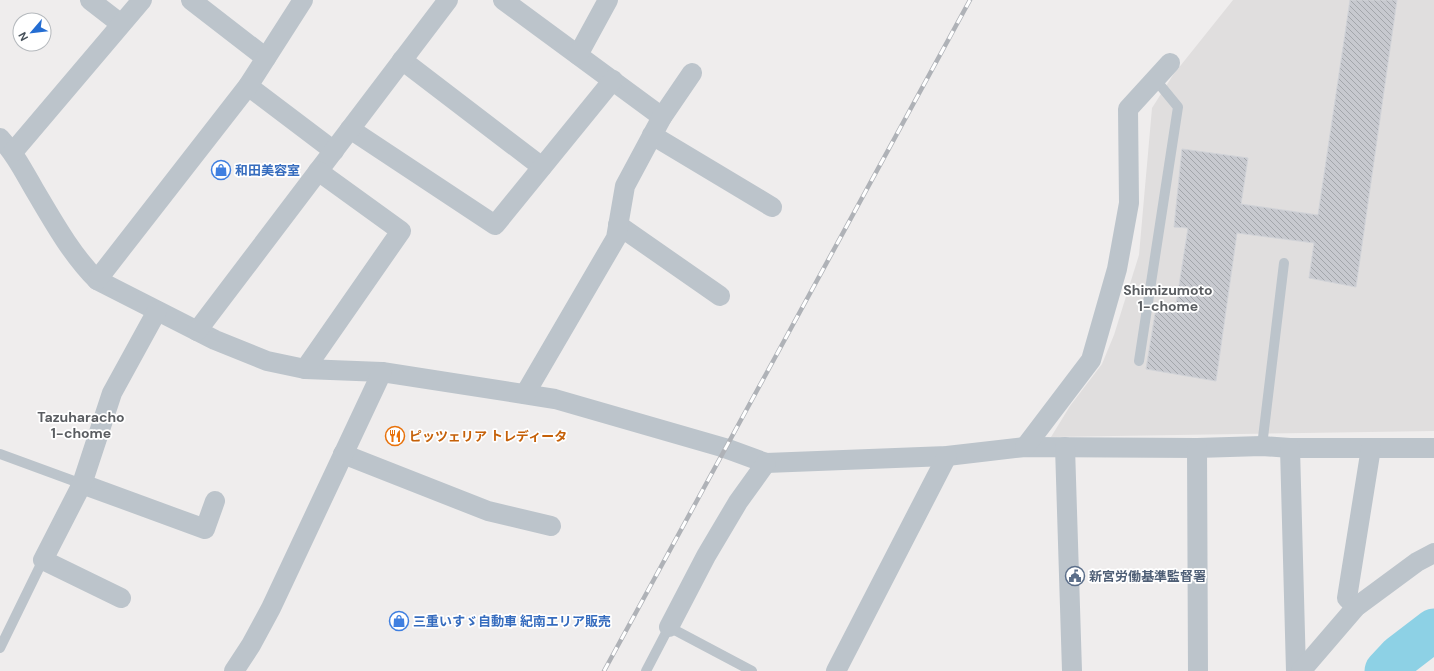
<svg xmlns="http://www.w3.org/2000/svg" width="1434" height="671" font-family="'DM Sans','Noto Sans JP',sans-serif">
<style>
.education{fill:#e0dede}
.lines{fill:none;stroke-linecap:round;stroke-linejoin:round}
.river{stroke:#8dd1e5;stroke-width:43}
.building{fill:url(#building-back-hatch);stroke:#d1d3d8}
.lane{stroke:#bcc4cb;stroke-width:10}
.street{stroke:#bcc4cb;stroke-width:20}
.rail-casing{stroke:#afb2b7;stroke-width:4.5}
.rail{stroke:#fff;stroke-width:3;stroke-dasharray:9;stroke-linecap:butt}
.labels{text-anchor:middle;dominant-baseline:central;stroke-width:3.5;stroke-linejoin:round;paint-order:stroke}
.shop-label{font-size:13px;font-weight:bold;fill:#366cbe;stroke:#fff;text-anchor:start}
.food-label{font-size:13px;font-weight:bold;fill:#c56008;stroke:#fff;text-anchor:start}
.service-label{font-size:13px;font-weight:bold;fill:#4e5e75;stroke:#fff;text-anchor:start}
.neighbourhood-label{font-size:14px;font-weight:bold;fill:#5a5d61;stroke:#fff}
</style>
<defs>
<pattern id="building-back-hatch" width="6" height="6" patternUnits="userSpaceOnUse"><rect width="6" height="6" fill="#c7c9cf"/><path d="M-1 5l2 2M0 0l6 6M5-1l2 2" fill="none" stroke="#a3a6ab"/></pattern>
</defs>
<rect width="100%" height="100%" fill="#efeded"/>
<polygon class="education" points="1233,0 1434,0 1434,431 1051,437 1070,406 1102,364 1114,335 1139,255 1152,108 1173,75"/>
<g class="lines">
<polyline class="river" points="1386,671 1400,656 1434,630"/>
</g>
<polygon class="building" points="1350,0 1397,0 1356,287 1309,278 1314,243 1237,233 1216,381 1146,369 1156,308 1175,311 1188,228 1174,227 1182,149 1248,158 1241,204 1318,215"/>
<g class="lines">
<g class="lane">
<polyline points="1139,361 1178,107 1155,79"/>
<polyline points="1262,446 1284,263"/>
<polyline points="0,454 82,484"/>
<polyline points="0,648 43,560"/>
<polyline points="646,671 669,627 752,671"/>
</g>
<g class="street">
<polyline points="90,0 121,24"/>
<polyline points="191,0 266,58"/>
<polyline points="503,0 662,117"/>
<polyline points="578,55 608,0"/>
<polyline points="402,60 542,167"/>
<polyline points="248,86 334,151"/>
<polyline points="350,129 495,225 613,80"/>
<polyline points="652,135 772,207"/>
<path d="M0,138C15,154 23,170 34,189C53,221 71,254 97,280L215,340L267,361L305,369L382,372L555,399L725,448L766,463L947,456L1025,447L1197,448L1262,446L1290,448H1434"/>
<polyline points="13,152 142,0"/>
<polyline points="618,225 720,296"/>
<polyline points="97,280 248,86 303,0"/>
<polyline points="197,331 448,0"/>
<polyline points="305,369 401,231 318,171"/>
<polyline points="525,394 616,238 625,186 662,117 692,73"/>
<polyline points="1025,447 1091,360 1117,269 1129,203 1128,109 1170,63"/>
<polyline points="1065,447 1072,671"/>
<polyline points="1197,448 1198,671"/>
<polyline points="1290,448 1296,671"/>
<polyline points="343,454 488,511 551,526"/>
<polyline points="82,484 205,529 215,501"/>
<polyline points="121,598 43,560 82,484 112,393 157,311"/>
<polyline points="1356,607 1347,598 1371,448"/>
<polyline points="669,627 706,556 738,502 766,463"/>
<polyline points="234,671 251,645 271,608 382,372"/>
<polyline points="836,671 947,456"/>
<polyline points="1301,671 1356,607 1417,562 1434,553"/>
</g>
<g class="rail-casing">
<polyline id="rail" points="604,671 970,0"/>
</g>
<use href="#rail" class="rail"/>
</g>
<defs>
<g id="shop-ring" transform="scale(1)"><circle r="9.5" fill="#fff" stroke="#3f7fe0" stroke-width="1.5"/><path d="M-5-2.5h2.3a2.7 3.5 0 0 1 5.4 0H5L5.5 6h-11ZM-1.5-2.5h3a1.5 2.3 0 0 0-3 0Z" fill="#3f7fe0"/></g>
<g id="restaurant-ring" transform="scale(1)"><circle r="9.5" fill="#fff" stroke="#e8710a" stroke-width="1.5"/><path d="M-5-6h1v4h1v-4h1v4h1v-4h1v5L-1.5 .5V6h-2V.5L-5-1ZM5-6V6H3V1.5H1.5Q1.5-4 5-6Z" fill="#e8710a"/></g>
<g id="civic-ring" transform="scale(1)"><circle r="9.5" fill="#fff" stroke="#5c6f8a" stroke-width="1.5"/><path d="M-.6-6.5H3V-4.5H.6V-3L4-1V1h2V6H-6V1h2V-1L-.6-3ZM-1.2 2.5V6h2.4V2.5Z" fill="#5c6f8a"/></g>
</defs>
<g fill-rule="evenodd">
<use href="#shop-ring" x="221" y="170"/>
<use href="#restaurant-ring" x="395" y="436"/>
<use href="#civic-ring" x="1075" y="576"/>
<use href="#shop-ring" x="399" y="621"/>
</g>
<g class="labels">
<g class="shop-label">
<text x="235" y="170">和田美容室</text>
<text x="413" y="621">三重いすゞ自動車 紀南エリア販売</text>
</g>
<g class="food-label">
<text x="409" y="436">ピッツェリア トレディータ</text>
</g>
<g class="service-label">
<text x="1089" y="576">新宮労働基準監督署</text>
</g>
<g class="neighbourhood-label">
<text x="1168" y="290">Shimizumoto<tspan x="1168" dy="16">1-chome</tspan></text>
<text x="81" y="417">Tazuharacho<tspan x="81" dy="16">1-chome</tspan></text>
</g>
</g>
<g transform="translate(32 32) rotate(242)"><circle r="19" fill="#ffffff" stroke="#b5b9bd"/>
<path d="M0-3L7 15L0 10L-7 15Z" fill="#246dd2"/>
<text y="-6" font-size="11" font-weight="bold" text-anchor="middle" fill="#465059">N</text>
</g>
</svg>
